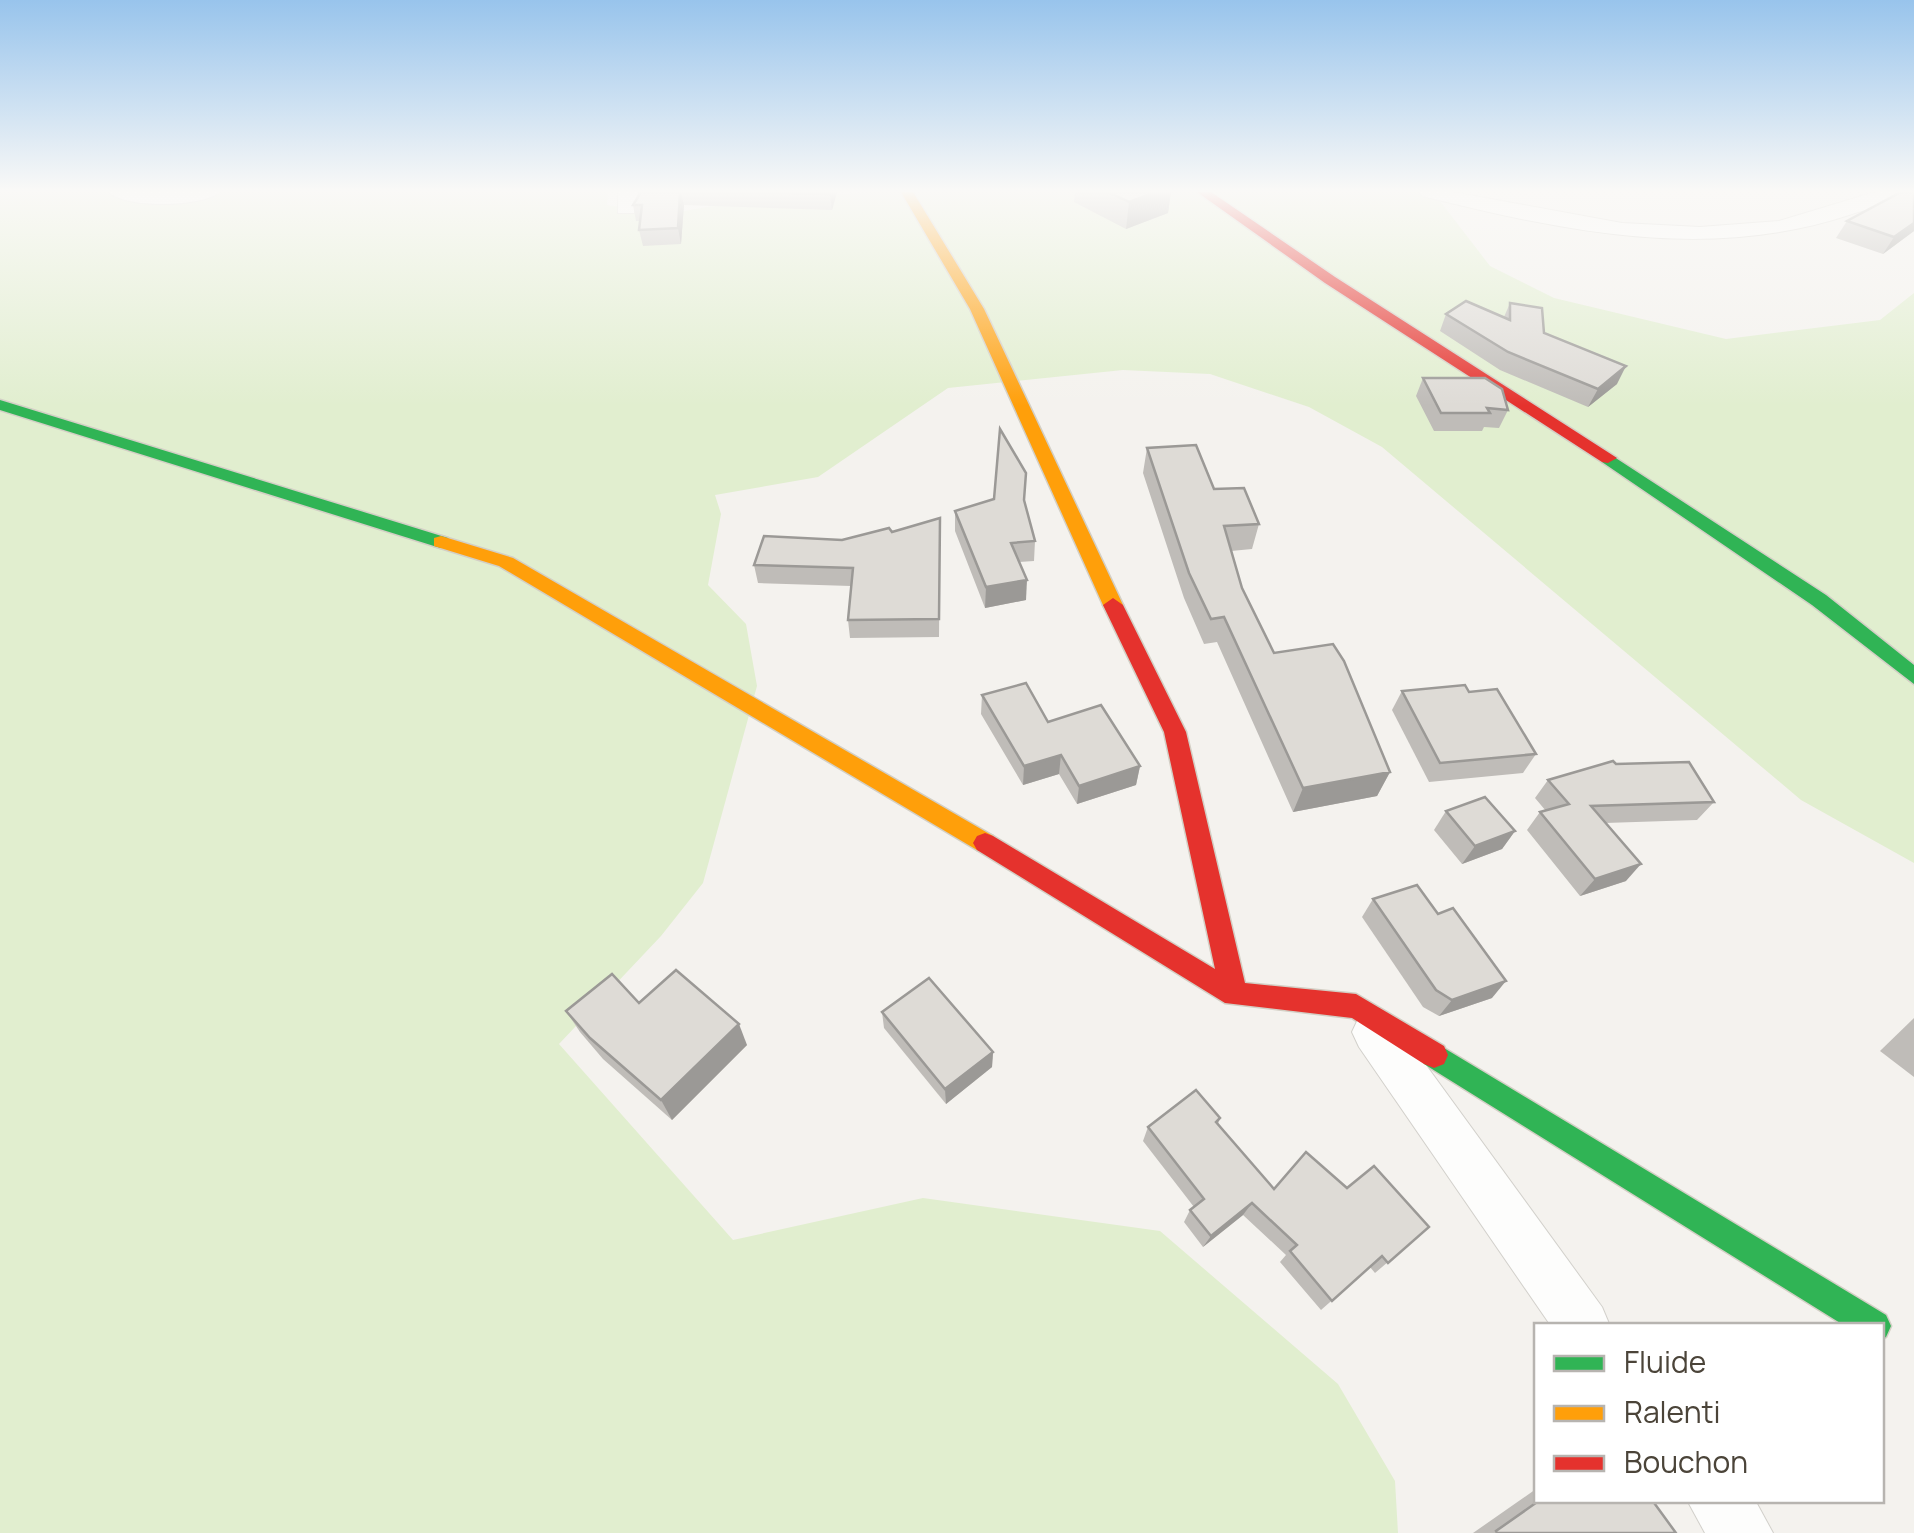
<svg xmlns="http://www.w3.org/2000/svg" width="1914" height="1533" font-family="Manrope,sans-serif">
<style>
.green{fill:#e1eecf}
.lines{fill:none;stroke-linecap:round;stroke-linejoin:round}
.street-casing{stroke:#d2d0cb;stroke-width:2}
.fast-casing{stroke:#d3cfc5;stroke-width:3}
.slow-casing{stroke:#d3cfc5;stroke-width:3}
.jam-casing{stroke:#d3cfc5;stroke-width:3}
.street{fill:#fdfdfc;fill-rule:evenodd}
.fast{fill:#30b455;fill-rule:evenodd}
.slow{fill:#ff9f0a;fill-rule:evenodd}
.jam{fill:#e5322d;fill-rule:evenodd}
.wall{fill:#bfbcb8}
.shaded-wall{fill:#9b9996}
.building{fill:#dedbd6;stroke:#9b9996;stroke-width:2.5}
</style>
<rect width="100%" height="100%" fill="#f4f2ee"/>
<polygon class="green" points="0,192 608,192 607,205 667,214 753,199 873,192 1433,192 1490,266 1554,298 1726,339 1880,320 1914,293 1914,863 1801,800 1382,447 1309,407 1210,374 1123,370 948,388 818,477 715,495 721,514 708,585 746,624 757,686 703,883 661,936 559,1044 733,1240 923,1198 1160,1231 1338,1384 1395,1481 1398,1533 0,1533"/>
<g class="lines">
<g class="street-casing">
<g id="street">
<path d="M109,192H220C203,207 125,209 109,192Z"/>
<polygon points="618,192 638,192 634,213 618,213"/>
<path d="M1419,192H1453L1622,223L1700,227L1779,221L1875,192H1904C1892,205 1866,209 1849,215C1707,262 1563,231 1422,196Z"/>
<polygon points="1375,1011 1391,1017 1602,1307 1610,1326 1551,1326 1359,1047 1352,1032 1359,1017"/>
<polygon points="1687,1500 1755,1500 1773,1533 1705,1533"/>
</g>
</g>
<g class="fast-casing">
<g id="fast">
<polygon points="0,400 448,538 450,542 441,548 434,546 0,410"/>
<polygon points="1608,453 1826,595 1914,665 1914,684 1812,605 1602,462 1602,454"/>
<polygon points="1434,1042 1886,1315 1891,1326 1886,1337 1882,1339 1882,1326 1845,1326 1424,1064 1420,1055 1424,1046"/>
</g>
</g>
<g class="slow-casing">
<g id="slow">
<polygon points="901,192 913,192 984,309 1123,605 1120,610 1106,610 1103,605 970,309"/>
<polygon points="441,536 513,558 993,836 997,843 993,850 985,853 977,850 499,566 434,546 434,538"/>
</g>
</g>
<g class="jam-casing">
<g id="jam">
<polygon points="1197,192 1211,192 1335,277 1617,458 1608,463 1602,462 1325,283"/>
<polygon points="1113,598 1123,605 1186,732 1245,983 1356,994 1444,1046 1448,1055 1444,1064 1434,1068 1424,1064 1352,1018 1225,1003 977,850 973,843 977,836 985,833 993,836 1215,969 1164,732 1103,605"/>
</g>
</g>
<use href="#street" class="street"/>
<use href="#fast" class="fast"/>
<use href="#slow" class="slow"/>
<use href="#jam" class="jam"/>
</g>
<g class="wall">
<polygon points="641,192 837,192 832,210 684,205 681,244 643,246 639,230 640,221 636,221 633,205"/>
<polygon points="1075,192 1171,192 1168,213 1126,229 1074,202"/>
<polygon points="1914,192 1914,231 1883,254 1836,238 1847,221"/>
<polygon points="1510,303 1544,333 1617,384 1588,407 1500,370 1440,331 1446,314 1504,317"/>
<polygon points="1423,378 1508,410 1499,428 1484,427 1482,431 1434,431 1416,396"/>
<polygon points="1147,448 1214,489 1259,524 1252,549 1231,551 1242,588 1274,653 1390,772 1377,796 1293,812 1217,642 1204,644 1184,598 1143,473"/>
<polygon points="1024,500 1035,541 1034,561 1019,562 1026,600 985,608 955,531 955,511"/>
<polygon points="940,518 939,637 850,638 848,620 851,586 758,583 754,565 842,540 892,532"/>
<polygon points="1402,691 1469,692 1536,754 1523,773 1429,782 1392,710"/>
<polygon points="982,695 1048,722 1140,766 1136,785 1077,804 1059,774 1023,785 981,714"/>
<polygon points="1616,764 1714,802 1697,820 1605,823 1626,881 1580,896 1527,830 1540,812 1546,811 1535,798 1548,780"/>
<polygon points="1446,811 1515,831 1502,849 1462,864 1434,830"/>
<polygon points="1373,899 1492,998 1439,1016 1423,1007 1362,917"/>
<polygon points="639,1003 747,1045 672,1120 603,1059 580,1032 566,1011"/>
<polygon points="882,1012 993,1052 992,1067 946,1104 884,1028"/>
<polygon points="1914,1018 1914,1077 1880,1051"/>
<polygon points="1220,1118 1218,1124 1274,1189 1347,1188 1429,1227 1375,1273 1370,1267 1321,1310 1280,1262 1286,1255 1243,1215 1203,1247 1184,1222 1190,1210 1194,1207 1143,1141 1148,1127"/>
<polygon points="1536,1489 1536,1500 1652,1500 1676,1533 1473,1533"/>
</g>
<g class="shaded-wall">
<polygon points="681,192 684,205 681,244 678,228"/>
<polygon points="831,192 837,192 832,210 830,194"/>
<polygon points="1156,192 1171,192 1168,213 1126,229 1129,202"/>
<polygon points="1914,223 1914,231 1883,254 1894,237"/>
<polygon points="1626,366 1617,384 1588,407 1598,389"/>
<polygon points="1027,580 1026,600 985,608 986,587"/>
<polygon points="1061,755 1059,774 1023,785 1024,766"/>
<polygon points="1140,766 1136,785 1077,804 1079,786"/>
<polygon points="1390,772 1377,796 1293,812 1303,788"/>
<polygon points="1515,831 1502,849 1462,864 1475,846"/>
<polygon points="1641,864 1626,881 1580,896 1595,879"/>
<polygon points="1506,981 1492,998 1439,1016 1452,1000"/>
<polygon points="739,1024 747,1045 672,1120 661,1100"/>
<polygon points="993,1052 992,1067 946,1104 945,1089"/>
<polygon points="1252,1203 1243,1215 1203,1247 1211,1236"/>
</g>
<g class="building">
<polygon points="641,192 680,192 678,228 639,230 642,205 633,205"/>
<polygon points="761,192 831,192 830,194"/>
<polygon points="1108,192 1156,192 1129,202"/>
<polygon points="1901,192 1914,192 1914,223 1894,237 1847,221"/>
<polygon points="1466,301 1510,320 1510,303 1542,308 1544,333 1626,366 1598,389 1508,352 1446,314"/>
<polygon points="1423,378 1485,378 1502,389 1508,410 1487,408 1490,413 1441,413"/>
<polygon points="1000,429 1026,473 1024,500 1035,541 1011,543 1027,580 986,587 955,511 994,499"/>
<polygon points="1196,445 1214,489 1244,488 1259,524 1224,526 1242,588 1274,653 1333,644 1344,661 1390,772 1303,788 1224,617 1211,619 1189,573 1147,448"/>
<polygon points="940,518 939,619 848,620 853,568 754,565 764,536 842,540 889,528 892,532"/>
<polygon points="1026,683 1048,722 1101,705 1140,766 1079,786 1061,755 1024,766 982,695"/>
<polygon points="1465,685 1469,692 1497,689 1536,754 1440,763 1402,691"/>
<polygon points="1613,761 1616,764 1689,762 1714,802 1591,806 1641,864 1595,879 1540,812 1569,804 1548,780"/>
<polygon points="1485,797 1515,831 1475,846 1446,811"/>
<polygon points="1417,885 1438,914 1453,908 1506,981 1452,1000 1436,990 1373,899"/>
<polygon points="676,970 739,1024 661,1100 590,1038 566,1011 612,974 639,1003"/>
<polygon points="929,978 993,1052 945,1089 882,1012"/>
<polygon points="1196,1090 1220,1118 1216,1122 1274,1189 1306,1152 1347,1188 1374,1166 1429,1227 1388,1263 1382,1256 1332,1301 1290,1251 1297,1245 1252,1203 1211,1236 1190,1210 1204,1199 1148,1127"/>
<polygon points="1540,1500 1652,1500 1676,1533 1497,1533 1496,1531"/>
</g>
<linearGradient id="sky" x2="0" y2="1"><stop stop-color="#98c4ec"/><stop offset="0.47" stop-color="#faf9f7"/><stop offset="1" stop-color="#faf9f7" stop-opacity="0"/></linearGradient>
<rect width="1914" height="406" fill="url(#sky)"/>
<rect x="1534" y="1323" width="350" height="180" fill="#ffffff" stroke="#b7b4b0" stroke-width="2.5"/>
<rect x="1554" y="1356" width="50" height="15" fill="#30b455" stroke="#b7b4b0" stroke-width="2.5"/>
<text x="1624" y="1373" font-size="30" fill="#4b4439">Fluide</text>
<rect x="1554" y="1406" width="50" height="15" fill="#ff9f0a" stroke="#b7b4b0" stroke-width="2.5"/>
<text x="1624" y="1423" font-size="30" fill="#4b4439">Ralenti</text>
<rect x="1554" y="1456" width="50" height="15" fill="#e5322d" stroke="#b7b4b0" stroke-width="2.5"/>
<text x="1624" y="1473" font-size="30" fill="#4b4439">Bouchon</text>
</svg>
